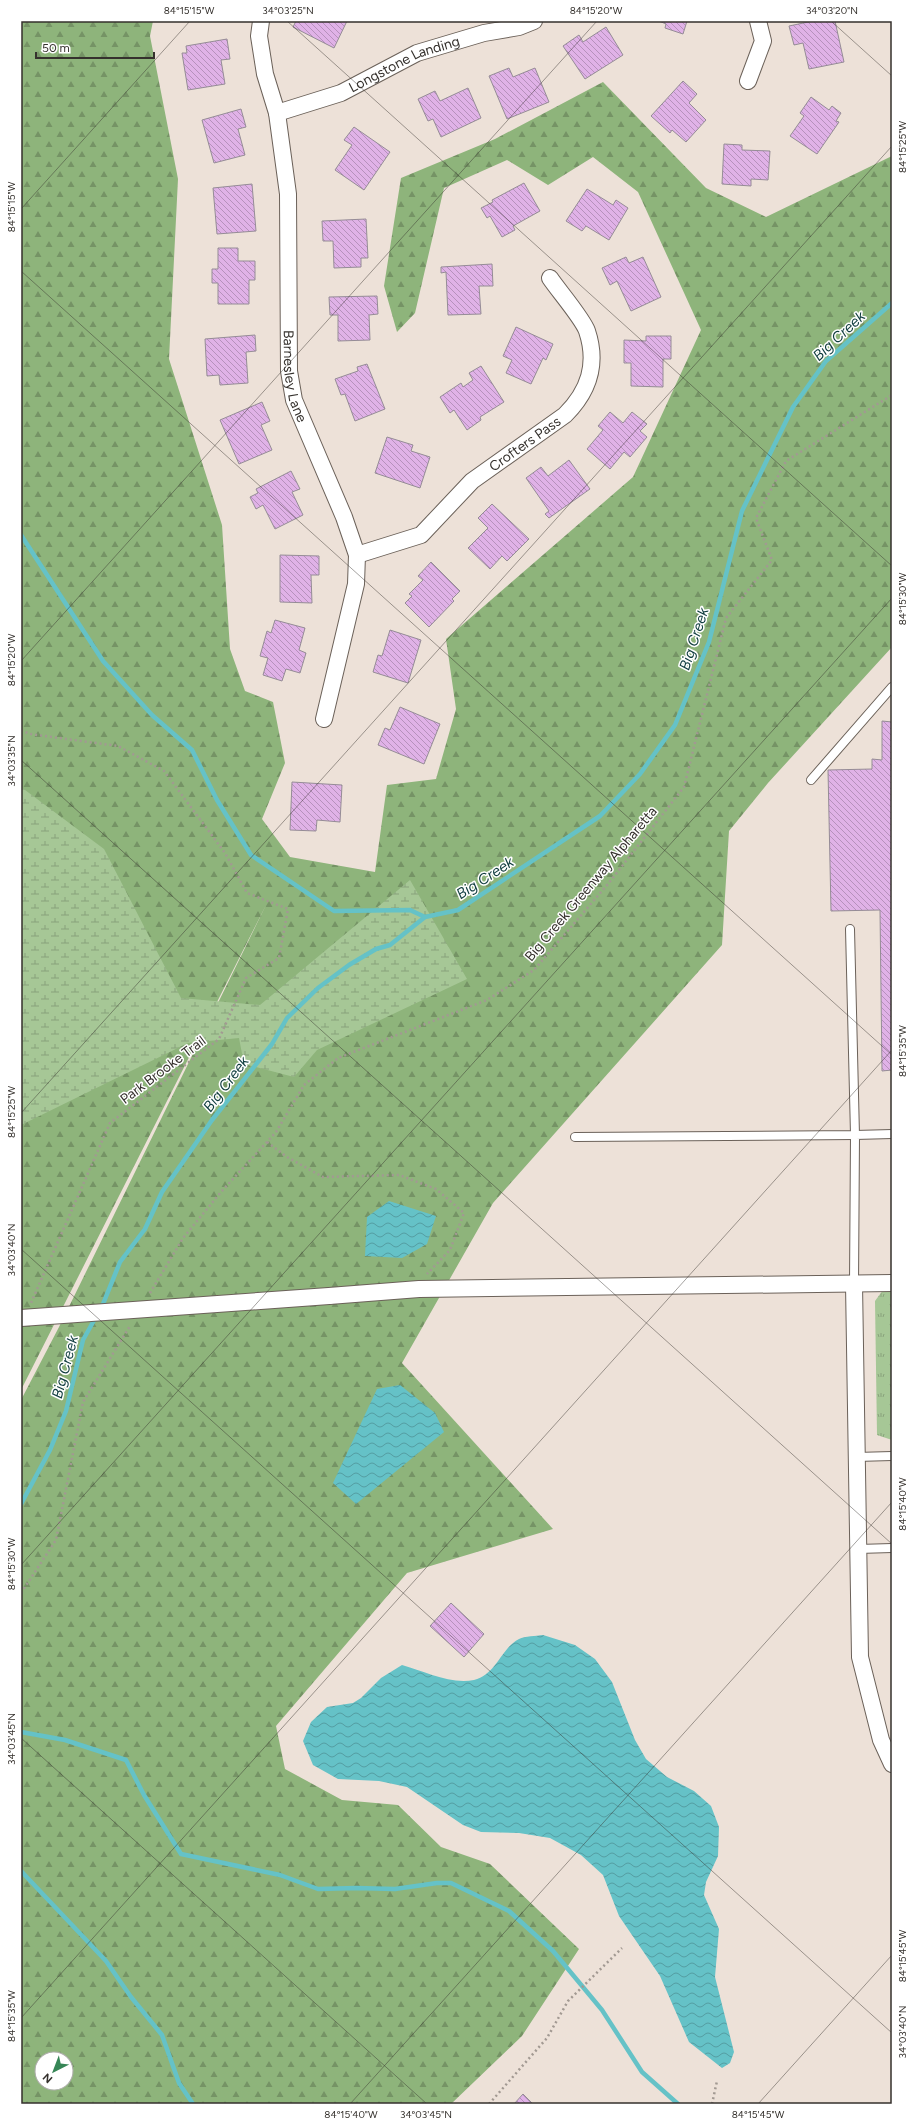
<svg xmlns="http://www.w3.org/2000/svg" width="913" height="2125" font-family="Figtree,sans-serif">
<style>
.grass{fill:url(#grass-tufts)}
.forest{fill:url(#forest-firs);fill-rule:evenodd}
.wetland{fill:url(#wetland-marsh)}
.water{fill:url(#water-waves)}
.lines{fill:none;stroke-linecap:round;stroke-linejoin:round}
.stream{stroke:#65c2c7;stroke-width:4.5}
.building{fill:url(#building-back-hatch);stroke:#958c96}
.service-casing{stroke:#6b6159;stroke-width:10}
.minor-casing{stroke:#6b6159;stroke-width:18}
.path{stroke:#a29992;stroke-width:2.5;stroke-dasharray:2 3;stroke-linecap:butt}
.service{stroke:#fff;stroke-width:8}
.minor{stroke:#fff;stroke-width:16}
.minor-bridge-casing{stroke:#6b6159;stroke-width:18;stroke-linecap:butt}
.minor-bridge{stroke:#fff;stroke-width:16}
.ticks{fill:none;stroke:#35312d;stroke-width:1;stroke-opacity:0.45}
.labels{text-anchor:middle;dominant-baseline:central;stroke-width:3;stroke-linejoin:round;paint-order:stroke}
.street-label{font-size:14px;fill:#35312d;stroke:#fff}
.water-label{font-size:15px;font-style:italic;fill:#0f3c3e;stroke:#fff}
.neatline{fill:none;stroke:#35312d;stroke-width:1.5}
.ticks-label{font-size:10px;text-anchor:middle;fill:#35312d}
</style>
<defs>
<pattern id="grass-tufts" width="24" height="20" patternUnits="userSpaceOnUse"><rect width="24" height="20" fill="#a6c796"/><path d="M3 7l-1-3M5 7V3M7 7l1-3M15 17l-1-3M17 17v-4M19 17l1-3" fill="none" stroke="#88a27b"/></pattern>
<pattern id="forest-firs" width="22" height="20" patternUnits="userSpaceOnUse"><rect width="22" height="20" fill="#8eb47b"/><path d="M5 1l3.5 6h-7zM16 11l3.5 6h-7z" fill="#759365"/></pattern>
<pattern id="wetland-marsh" width="20" height="14" patternUnits="userSpaceOnUse"><rect width="20" height="14" fill="#a6c796"/><path d="M1 5h8M5 5V1M11 12h8M15 12V8" fill="none" stroke="#88a27b"/></pattern>
<pattern id="water-waves" width="16" height="10" patternUnits="userSpaceOnUse"><rect width="16" height="10" fill="#65c2c7"/><path d="M0 5q4-4 8 0t8 0" fill="none" stroke="#549ea2"/></pattern>
<pattern id="building-back-hatch" width="6" height="6" patternUnits="userSpaceOnUse"><rect width="6" height="6" fill="#e0b2e7"/><path d="M-1 5l2 2M0 0l6 6M5-1l2 2" fill="none" stroke="#b691bc"/></pattern>
</defs>
<rect width="100%" height="100%" fill="#ede1d8"/>
<polygon class="grass" points="883,1290 892,1290 892,1440 877,1435 875,1301"/>
<path class="forest" d="M21,21H153L150,36L178,179L169,359L222,525L230,649L245,691L273,702L285,763L262,819L290,857L375,872L387,785L436,779L456,709L446,639L633,477L701,330L638,192L593,157L548,185L507,160L444,188L415,313L397,332L384,286L401,178L495,139L603,82L706,188L766,217L892,156V647L768,783L729,831L722,945L493,1203L402,1363L553,1529L407,1573L276,1726L285,1769L342,1800L398,1805L441,1847L490,1864L579,1949L522,2036L451,2104H21V1400L59,1327L266,905L21,1390ZM42,2059H66V2083H42Z"/>
<polygon class="wetland" points="21,787 104,849 181,998 260,1005 410,880 467,979 317,1050 294,1077 244,1064 239,1038 188,1043 21,1125"/>
<g class="water">
<polygon points="389,1201 436,1216 427,1244 402,1258 365,1256 367,1217"/>
<polygon points="400,1385 435,1413 444,1432 356,1504 333,1483 377,1389"/>
<path d="M543,1635L575,1645L595,1659L612,1682L635,1740L646,1759L667,1777L694,1791L711,1806L719,1827L718,1856L706,1882L704,1895L719,1929L715,1977L734,2052L730,2063L722,2068L689,2042L660,1976L619,1916L603,1875L581,1855L550,1838L519,1833L481,1832L463,1825L407,1787L379,1781L338,1779L313,1765L303,1741L311,1722L327,1707L353,1703L361,1698L381,1678L402,1665C424,1671 451,1685 474,1680C496,1675 501,1648 519,1639C525,1636 536,1636 543,1635Z"/>
</g>
<g class="lines">
<g class="stream">
<polyline points="21,535 103,661 152,715 192,750 217,800 251,855 334,911 410,910 425,917"/>
<polyline points="101,1309 120,1262 145,1229 162,1192 212,1120 272,1044 287,1018 318,988 349,965 376,949 390,945 425,917 458,910 600,816 640,774 675,725 709,642 742,511 793,407 826,361 892,303"/>
<polyline points="21,1504 50,1450 66,1411 83,1340 97,1315"/>
<polyline points="21,1732 65,1740 126,1760 144,1795 181,1854 280,1875 318,1889 356,1888 395,1889 437,1883 451,1883 509,1911 553,1951 602,2010 642,2072 678,2104"/>
<polyline points="21,1871 106,1961 131,1997 162,2035 179,2083 193,2104"/>
</g>
</g>
<g class="building">
<polygon points="296,21 347,21 334,48 293,27"/>
<polygon points="659,21 687,21 683,34 665,28 666,24"/>
<polygon points="813,21 835,21 844,62 809,69 803,43 794,45 789,26"/>
<polygon points="606,27 623,55 585,79 563,46 579,35 583,42"/>
<polygon points="227,39 230,59 221,60 225,84 188,90 182,53 187,53 186,46"/>
<polygon points="509,68 513,77 535,68 549,102 507,119 489,76"/>
<polygon points="683,81 697,94 689,103 706,120 686,142 672,130 670,133 651,116"/>
<polygon points="468,88 481,118 441,137 433,119 428,121 418,99 435,91 440,101"/>
<polygon points="811,97 829,110 832,106 841,113 836,121 839,122 817,154 790,136 804,116 800,113"/>
<polygon points="241,109 246,127 238,129 245,155 214,163 202,120"/>
<polygon points="354,127 390,152 364,190 335,170 352,145 344,140"/>
<polygon points="724,144 742,145 742,150 770,151 768,180 751,179 751,186 722,184"/>
<polygon points="524,183 540,211 513,226 515,230 502,237 490,216 487,218 481,208 493,202 492,200"/>
<polygon points="252,184 256,231 217,234 213,188"/>
<polygon points="587,189 613,205 616,200 628,208 609,240 586,226 582,231 566,221"/>
<polygon points="366,219 368,258 361,258 361,267 334,268 333,241 323,241 322,221"/>
<polygon points="218,248 238,248 238,261 255,261 255,280 249,280 249,304 218,304 218,283 212,283 212,269 218,269"/>
<polygon points="626,257 629,263 643,257 661,297 631,311 617,281 610,285 602,268"/>
<polygon points="492,264 493,286 479,286 481,314 448,315 446,272 441,273 441,267"/>
<polygon points="377,296 378,314 369,315 370,340 338,341 338,315 330,315 329,297"/>
<polygon points="516,327 553,344 546,360 543,358 531,384 506,373 512,360 503,356"/>
<polygon points="255,335 256,351 246,352 248,383 220,385 219,375 207,376 205,339"/>
<polygon points="646,336 671,336 671,359 663,359 663,387 631,386 631,363 624,363 624,340 646,341"/>
<polygon points="367,364 385,409 355,421 345,394 341,395 335,379 358,371 357,367"/>
<polygon points="481,366 504,402 480,417 481,420 467,430 454,410 450,413 440,397 461,383 463,387 473,380 469,373"/>
<polygon points="262,402 270,421 261,425 272,450 239,464 220,420"/>
<polygon points="610,412 623,423 632,412 647,424 640,431 647,437 630,457 624,452 610,469 587,449 603,430 598,426"/>
<polygon points="387,437 413,445 411,451 430,457 420,488 375,473"/>
<polygon points="569,460 590,489 549,518 545,514 549,511 526,478 541,467 548,476"/>
<polygon points="291,471 300,489 292,492 303,515 275,529 263,505 256,509 250,497 258,493 256,489"/>
<polygon points="492,504 529,539 507,561 502,556 490,569 468,548 488,528 478,518"/>
<polygon points="280,555 319,556 319,575 311,575 312,603 280,602"/>
<polygon points="431,562 460,591 452,599 454,601 429,627 405,603 412,596 409,594 423,580 418,576"/>
<polygon points="275,620 305,628 299,650 306,653 300,673 286,669 282,681 263,675 268,658 260,656 267,631 271,633"/>
<polygon points="390,630 421,640 408,683 373,672 378,655 382,656"/>
<polygon points="400,707 440,724 424,764 378,745 385,728 390,730"/>
<polygon points="882,721 892,722 892,1070 882,1071 880,910 831,911 828,770 872,769 872,759 882,760"/>
<polygon points="292,782 342,785 340,822 317,820 316,831 290,830"/>
<polygon points="451,1603 484,1634 464,1657 430,1626"/>
<polygon points="523,2094 533,2104 514,2104"/>
</g>
<g class="lines">
<g class="service-casing">
<g id="service">
<polyline points="811,780 892,687"/>
<polyline points="575,1137 855,1135 850,929"/>
<polyline points="854,1284 855,1135 892,1134"/>
<polyline points="856,1457 892,1456"/>
<polyline points="858,1549 892,1548"/>
</g>
</g>
<g class="minor-casing">
<g id="minor">
<path id="s1" d="M261,21L259,36L265,74L277,113L288,194L289,371L294,400L344,517L357,555L356,584L324,719"/>
<polyline points="748,81 763,41 758,21"/>
<path id="s2" d="M277,113L341,93L417,53L484,33L519,27L534,21"/>
<path id="s3" d="M357,555L421,535L472,481L565,415C589,391 598,364 587,331C583,319 558,290 550,278"/>
<polyline points="854,1284 860,1657 881,1740 892,1764"/>
<polyline points="329,1296 419,1289 892,1283"/>
</g>
</g>
<g class="path">
<polyline points="21,730 30,734 118,746 164,771 225,853 247,893 288,909 279,958 246,978 219,1039 110,1123 31,1303"/>
<polyline points="267,1142 287,1157 323,1177 399,1175 436,1189 464,1213 450,1250 427,1274"/>
<polyline points="150,1293 183,1238 221,1192 276,1132 304,1085 338,1058 487,1000 534,970 608,884 684,787 726,618 772,560 756,518 786,461 892,395"/>
<polyline points="21,1593 56,1540 83,1402 130,1326"/>
<polyline points="489,2104 547,2038 568,2001 622,1948"/>
<polyline points="712,2104 717,2081"/>
</g>
<use href="#service" class="service"/>
<use href="#minor" class="minor"/>
<g class="minor-bridge-casing">
<polyline id="minor-bridge" points="21,1318 329,1296"/>
</g>
<use href="#minor-bridge" class="minor-bridge"/>
</g>
<path class="ticks" d="M287,21L892,566M831,21L892,76M21,209L190,21M21,271L892,1055M21,661L597,21M21,760L892,1544M21,1113L892,146M21,1249L892,2033M21,1565L892,598M21,1738L427,2104M21,2018L892,1050M350,2104L892,1502M758,2104L892,1955"/>
<g class="labels">
<g class="street-label">
<text stroke="none"><textPath href="#s2" startOffset="137">Longstone Landing</textPath></text>
<text stroke="none"><textPath href="#s1" startOffset="359">Barnesley Lane</textPath></text>
<text stroke="none"><textPath href="#s3" startOffset="206">Crofters Pass</textPath></text>
<text transform="translate(591 884) rotate(-50)">Big Creek Greenway Alpharetta</text>
<text transform="translate(163 1070) rotate(-37)">Park Brooke Trail</text>
</g>
<g class="water-label">
<text transform="translate(839 336) rotate(-43)">Big Creek</text>
<text transform="translate(694 639) rotate(-72)">Big Creek</text>
<text transform="translate(485 878) rotate(-33)">Big Creek</text>
<text transform="translate(226 1084) rotate(-53)">Big Creek</text>
<text transform="translate(65 1367) rotate(-75)">Big Creek</text>
</g>
</g>
<rect width="913" height="2125" fill="none" stroke="#ffffff" stroke-width="44"/>
<g transform="translate(54 2071) rotate(222)"><circle r="19" fill="#ffffff" stroke="#aeadab"/>
<path d="M0-3L7 15L0 10L-7 15Z" fill="#368656"/>
<text y="-6" font-size="11" font-weight="bold" text-anchor="middle" fill="#35312d">N</text>
</g>
<path d="M36 52v6h118v-6" fill="none" stroke="#35312d" stroke-width="2"/>
<text x="42" y="52" font-size="12" fill="#35312d" stroke="#ffffff" stroke-width="3" paint-order="stroke">50 m</text>
<rect x="22" y="22" width="869" height="2081" class="neatline"/>
<g class="ticks-label">
<text x="189" y="14">84°15'15"W</text>
<text x="288" y="14">34°03'25"N</text>
<text x="596" y="14">84°15'20"W</text>
<text x="832" y="14">34°03'20"N</text>
<text transform="translate(902 147) rotate(-90)" y="4">84°15'25"W</text>
<text transform="translate(11 207) rotate(-90)" y="4">84°15'15"W</text>
<text transform="translate(902 599) rotate(-90)" y="4">84°15'30"W</text>
<text transform="translate(11 660) rotate(-90)" y="4">84°15'20"W</text>
<text transform="translate(11 761) rotate(-90)" y="4">34°03'35"N</text>
<text transform="translate(902 1051) rotate(-90)" y="4">84°15'35"W</text>
<text transform="translate(11 1112) rotate(-90)" y="4">84°15'25"W</text>
<text transform="translate(11 1250) rotate(-90)" y="4">34°03'40"N</text>
<text transform="translate(902 1504) rotate(-90)" y="4">84°15'40"W</text>
<text transform="translate(11 1564) rotate(-90)" y="4">84°15'30"W</text>
<text transform="translate(11 1739) rotate(-90)" y="4">34°03'45"N</text>
<text transform="translate(902 1956) rotate(-90)" y="4">84°15'45"W</text>
<text transform="translate(11 2016) rotate(-90)" y="4">84°15'35"W</text>
<text transform="translate(902 2032) rotate(-90)" y="4">34°03'40"N</text>
<text x="351" y="2118">84°15'40"W</text>
<text x="426" y="2118">34°03'45"N</text>
<text x="758" y="2118">84°15'45"W</text>
</g>
</svg>
